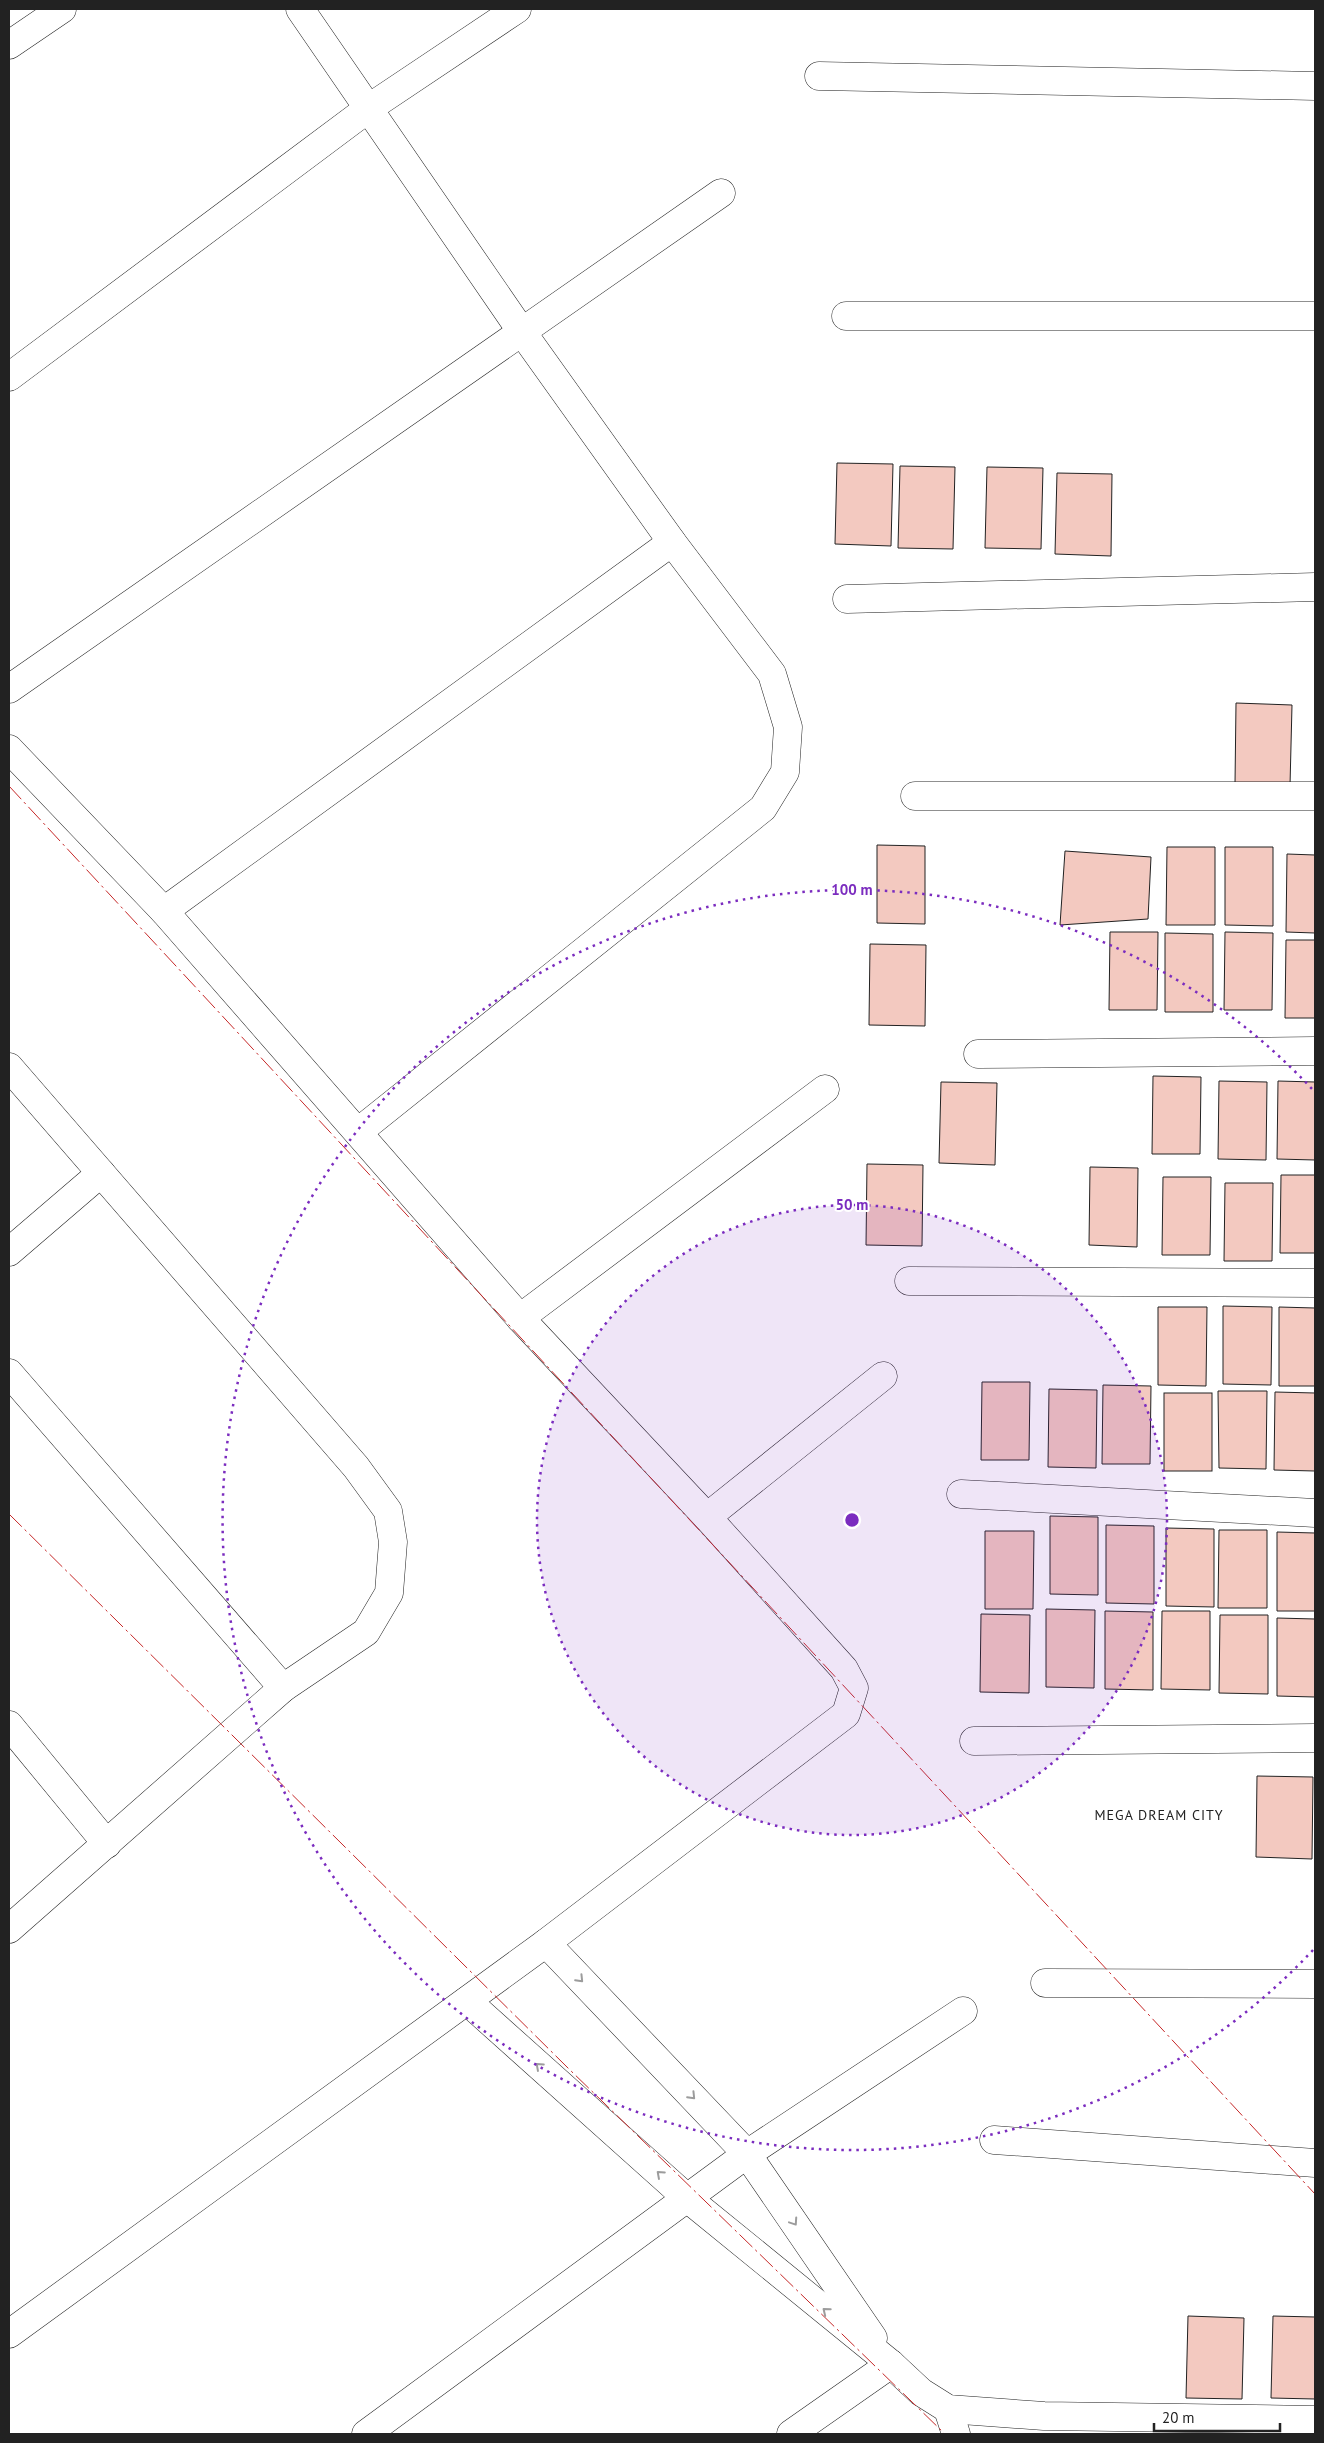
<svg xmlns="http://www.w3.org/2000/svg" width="1324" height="2443" font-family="'PT Sans',sans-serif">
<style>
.building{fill:#f3c9c0;stroke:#222}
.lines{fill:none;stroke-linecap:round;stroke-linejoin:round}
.minor-casing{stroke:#222;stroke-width:29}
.minor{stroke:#fff;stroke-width:28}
.power{stroke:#c62828;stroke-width:1;stroke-dasharray:18 4 2.5 4;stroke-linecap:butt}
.oneway{stroke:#9c9c9c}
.ring{fill:none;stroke:#7b2cbf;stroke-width:2.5;stroke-dasharray:2.5 5}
.labels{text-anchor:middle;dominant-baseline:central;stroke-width:4;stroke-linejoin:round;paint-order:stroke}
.neighbourhood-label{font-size:14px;letter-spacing:1px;fill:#222;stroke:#fff}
.centre{fill:#7b2cbf;stroke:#fff;stroke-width:2.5}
.ring-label{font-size:15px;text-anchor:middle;font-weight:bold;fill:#7b2cbf;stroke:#fff;stroke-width:4;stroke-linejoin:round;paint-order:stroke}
</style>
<rect width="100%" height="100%" fill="#fff"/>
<g class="building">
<polygon points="837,463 893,464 891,546 835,544"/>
<polygon points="900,466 955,467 953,549 898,548"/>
<polygon points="987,467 1043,468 1041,549 985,548"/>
<polygon points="1057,473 1112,474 1111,556 1055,554"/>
<polygon points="1236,703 1292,705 1290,786 1235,784"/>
<polygon points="877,845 925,846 925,924 877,923"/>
<polygon points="1167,847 1215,847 1215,925 1166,925"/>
<polygon points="1225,847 1273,847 1273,926 1225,925"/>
<polygon points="1065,851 1151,857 1148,919 1060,925"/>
<polygon points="1287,854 1315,855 1315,933 1286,932"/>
<polygon points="1110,932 1158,932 1157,1010 1109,1010"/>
<polygon points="1225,932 1273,933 1272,1010 1224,1010"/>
<polygon points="1165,933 1213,934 1213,1012 1165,1012"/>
<polygon points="1286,940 1315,940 1315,1018 1285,1018"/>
<polygon points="870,944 926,945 925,1026 869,1025"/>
<polygon points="1153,1076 1201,1077 1200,1154 1152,1154"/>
<polygon points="1219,1081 1267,1082 1266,1160 1218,1159"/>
<polygon points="1278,1081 1315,1082 1315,1160 1277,1159"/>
<polygon points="941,1082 997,1083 995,1165 939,1163"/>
<polygon points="867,1164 923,1165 922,1246 866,1245"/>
<polygon points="1090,1167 1138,1168 1137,1247 1089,1245"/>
<polygon points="1281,1175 1315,1175 1315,1253 1280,1253"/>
<polygon points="1163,1177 1211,1177 1210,1255 1162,1255"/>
<polygon points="1225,1183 1273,1183 1272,1261 1224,1261"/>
<polygon points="1223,1306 1272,1307 1271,1385 1223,1384"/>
<polygon points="1158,1307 1207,1307 1206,1386 1158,1385"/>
<polygon points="1279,1307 1315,1308 1315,1386 1279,1386"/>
<polygon points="982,1382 1030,1382 1029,1460 981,1460"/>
<polygon points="1103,1385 1151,1386 1150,1464 1102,1464"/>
<polygon points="1049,1389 1097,1390 1096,1468 1048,1467"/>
<polygon points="1218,1391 1267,1391 1266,1469 1219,1468"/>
<polygon points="1275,1392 1315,1393 1315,1471 1274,1470"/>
<rect x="1164" y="1393" width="48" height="78"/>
<polygon points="1050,1516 1098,1517 1098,1595 1050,1594"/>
<polygon points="1106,1525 1154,1526 1154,1604 1106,1603"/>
<polygon points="1166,1528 1214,1529 1214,1607 1166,1606"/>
<polygon points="1219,1530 1267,1530 1267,1608 1218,1608"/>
<polygon points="985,1531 1034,1531 1033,1609 985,1609"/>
<polygon points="1277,1532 1315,1533 1315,1611 1277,1611"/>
<polygon points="1046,1609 1095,1610 1094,1688 1046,1687"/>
<polygon points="1105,1611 1153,1612 1153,1690 1105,1689"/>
<polygon points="1162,1611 1210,1611 1210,1690 1161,1689"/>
<polygon points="981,1614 1030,1615 1029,1693 980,1692"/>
<polygon points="1220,1615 1268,1615 1268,1694 1219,1693"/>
<polygon points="1277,1618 1315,1619 1315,1697 1277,1696"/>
<polygon points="1257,1776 1313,1777 1312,1859 1256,1857"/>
<polygon points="1188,2316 1244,2318 1242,2399 1186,2398"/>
<polygon points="1273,2316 1315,2317 1315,2399 1271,2398"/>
</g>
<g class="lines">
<g class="minor-casing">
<g id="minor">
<polyline points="300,9 522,332 672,542 772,674 788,727 785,772 763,808 358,1132"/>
<polyline points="9,45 62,9"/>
<polyline points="819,76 1315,86"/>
<polyline points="846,316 1315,316"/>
<polyline points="9,377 369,108 517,9"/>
<polyline points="847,599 1315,587"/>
<polyline points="9,689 721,193"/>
<polyline points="9,749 164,911 520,1318 707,1517 844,1669 854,1688 846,1714 546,1943 9,2334"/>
<polyline points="915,796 1315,796"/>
<polyline points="164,911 672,542"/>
<polyline points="978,1054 1315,1051"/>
<polyline points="9,1067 356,1467 388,1511 393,1542 389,1593 366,1632 283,1688 9,1929"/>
<polyline points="9,1252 101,1173"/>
<polyline points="909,1281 1315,1283"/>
<polyline points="520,1318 825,1089"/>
<polyline points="9,1373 283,1688"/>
<polyline points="961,1494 1315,1513"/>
<polyline points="707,1517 883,1376"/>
<polyline points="9,1725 107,1844"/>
<polyline points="974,1741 1315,1738"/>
<polyline points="546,1943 747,2154 873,2338"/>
<polyline points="1045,1983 1315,1984"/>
<polyline points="467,2001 687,2198 891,2364 921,2392 948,2409 1044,2416 1315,2420"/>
<polyline points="994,2140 1315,2163"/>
<polyline points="948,2409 956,2434"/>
<polyline points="366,2434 747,2154 963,2011"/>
<polyline points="791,2434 891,2364"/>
</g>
</g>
<use href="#minor" class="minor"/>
<g class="power">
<polyline points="9,786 1315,2194"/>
<polyline points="9,1514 569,2069 945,2434"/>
</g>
</g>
<defs><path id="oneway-chevron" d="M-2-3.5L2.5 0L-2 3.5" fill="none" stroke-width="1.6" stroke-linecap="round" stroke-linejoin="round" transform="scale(1.25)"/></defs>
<g class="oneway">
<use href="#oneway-chevron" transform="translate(580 1979) rotate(46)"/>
<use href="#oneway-chevron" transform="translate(539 2066) rotate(-138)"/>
<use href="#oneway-chevron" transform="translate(692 2096) rotate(46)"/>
<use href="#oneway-chevron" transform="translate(660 2174) rotate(-138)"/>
<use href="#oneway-chevron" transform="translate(794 2222) rotate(56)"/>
<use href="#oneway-chevron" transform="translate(826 2311) rotate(-141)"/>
</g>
<circle cx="852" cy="1520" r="315" fill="#7b2cbf" fill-opacity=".12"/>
<g class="ring">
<circle cx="852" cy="1520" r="315"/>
<path d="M1313 1950A630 630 0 1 1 1313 1090"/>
</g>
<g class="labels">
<g class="neighbourhood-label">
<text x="1159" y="1815">MEGA DREAM CITY</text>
</g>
</g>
<circle cx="852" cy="1520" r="8" class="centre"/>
<g class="ring-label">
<text x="852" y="895">100 m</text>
<text x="852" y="1210">50 m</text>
</g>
<rect width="1324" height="2443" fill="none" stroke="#222222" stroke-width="20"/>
<path d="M1154 2423v8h126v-8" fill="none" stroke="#222222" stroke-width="2.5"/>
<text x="1162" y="2423" font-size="15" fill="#222222" stroke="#ffffff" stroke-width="4" paint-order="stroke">20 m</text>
</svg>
